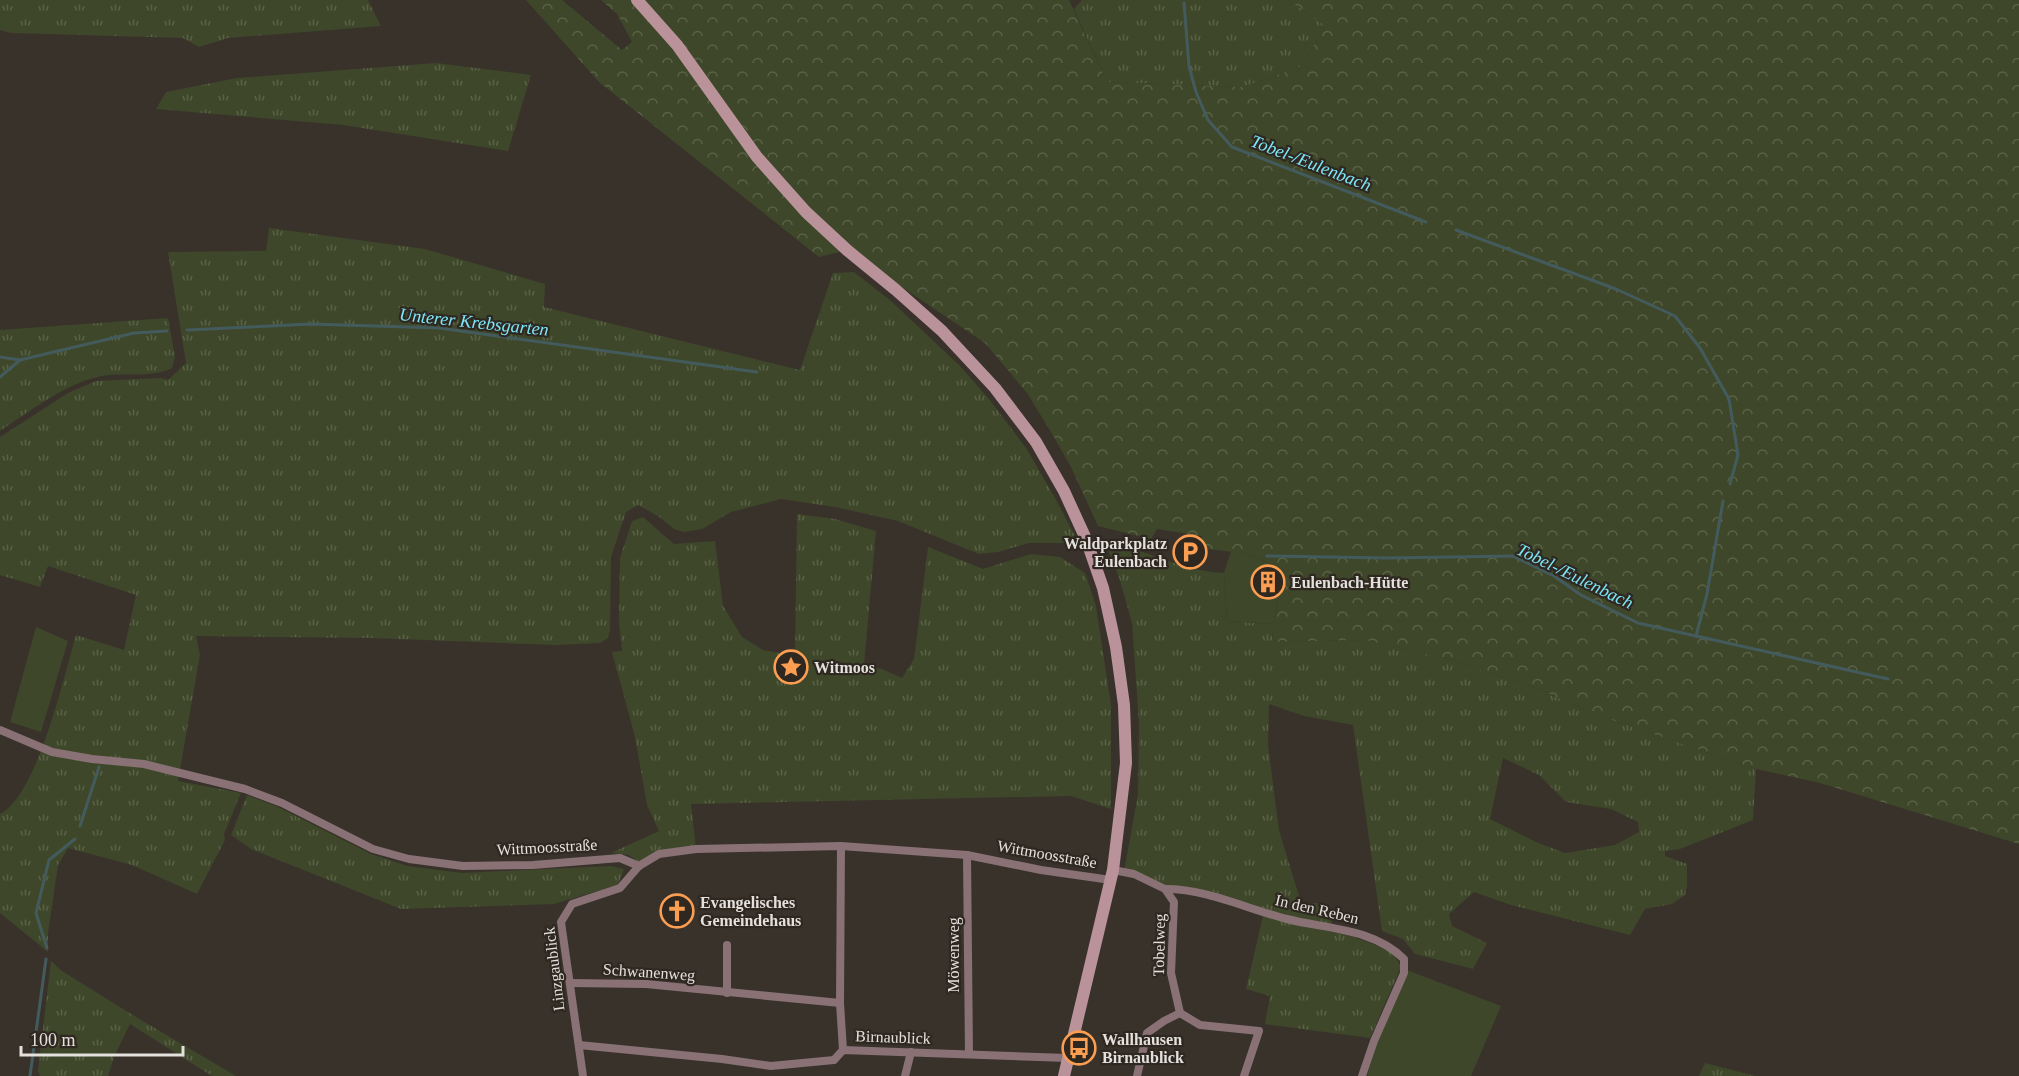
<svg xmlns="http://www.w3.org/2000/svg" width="2019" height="1076" font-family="Georgia,serif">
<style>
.grass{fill:url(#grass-tufts);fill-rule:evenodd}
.forest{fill:url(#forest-crowns)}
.green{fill:#3e4729}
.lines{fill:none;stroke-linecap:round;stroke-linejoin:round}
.stream{stroke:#445b5e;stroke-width:3}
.street{stroke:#897175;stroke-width:8}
.secondary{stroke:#ba939a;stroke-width:12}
.labels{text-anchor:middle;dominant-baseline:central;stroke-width:4.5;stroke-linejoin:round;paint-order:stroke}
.poi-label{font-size:16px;font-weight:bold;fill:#e4e0dc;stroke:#2e2821;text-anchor:start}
.street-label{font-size:16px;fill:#e4e0dc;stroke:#2e2821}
.water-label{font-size:18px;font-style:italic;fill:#7de5f8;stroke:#2e2821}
</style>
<defs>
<pattern id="grass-tufts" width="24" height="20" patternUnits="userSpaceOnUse" patternTransform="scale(1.5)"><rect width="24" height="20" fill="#3e4729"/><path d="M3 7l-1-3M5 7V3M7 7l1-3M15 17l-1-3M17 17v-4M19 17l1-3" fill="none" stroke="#5a6147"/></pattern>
<pattern id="forest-crowns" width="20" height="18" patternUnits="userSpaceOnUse" patternTransform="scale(1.5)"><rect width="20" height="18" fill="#3e4729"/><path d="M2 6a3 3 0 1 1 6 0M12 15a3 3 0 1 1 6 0" fill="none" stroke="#5a6147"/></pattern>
</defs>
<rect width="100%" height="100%" fill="#38322b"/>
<g class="grass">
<polygon points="0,0 368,0 381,26 228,38 199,47 183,38 11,33 0,30"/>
<polygon points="1082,0 1288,0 1326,26 1300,67 1243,87 1107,82 1074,9"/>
<polygon points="436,63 531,75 508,151 343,125 156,109 166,92 237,78"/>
<path d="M269,228L425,249L545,284L544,307L800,370L833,273L854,272L891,301L960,366L989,399L1026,448L1055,498L1075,536L1068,543H1029L998,552L979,554L898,521L835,507L781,499L731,512L702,529L684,532L674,529L658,516L638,505L626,512L611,557L610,630L608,638L600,643L556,645L372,638L196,636L200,655L178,781L241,793L224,834L225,840L197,894L132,865L68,848L58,865L48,933V952L0,913V814C37,796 64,676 76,635L124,650L136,595L48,566L40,587L0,575V437L68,393L96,381L161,378L168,380L186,363L168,252L266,251Z"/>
<path d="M168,318L175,357L172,368C148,380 119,370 94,378C60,387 29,412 0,431V330Z"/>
<polygon points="797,514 835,519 876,531 864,665 882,669 902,678 914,659 928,547 983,569 1031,554 1060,557 1085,573 1096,606 1111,705 1111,809 1071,796 691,804 696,849 638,862 629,855 611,853 659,831 647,805 635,737 612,652 622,651 619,622 620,558 632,521 643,517 674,544 715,541 723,606 742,637 763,650 795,656"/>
<path d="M1105,542L1115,549V542C1151,554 1185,571 1224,573L1227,621L1273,624L1272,642L1365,640L1448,659L1541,690L1589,712L1756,769L1753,820L1680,849L1665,851V856L1687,864V886L1685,895L1672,904L1645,909L1630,935L1511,905L1474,892L1449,914L1452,926L1487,943L1473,969L1415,954L1403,939L1382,931L1353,725L1304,716L1269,704L1268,745L1279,830L1301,903H1318L1331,909L1332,927L1185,889H1165L1124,872L1138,794L1139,726L1136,680L1132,623L1120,580ZM1503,758L1539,775L1566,802L1611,809L1638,822L1639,832L1615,845L1565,853L1536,842L1490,819Z"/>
<polygon points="247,795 278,807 371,854 407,866 462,873 611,866 624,869 618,885 554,904 401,909 251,849 231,835"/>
<path d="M1263,916C1300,927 1338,929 1373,944C1379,947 1386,949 1391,952C1396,956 1398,962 1401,967L1370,1038L1265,1024L1270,996L1246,989Z"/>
<polygon points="51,961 62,971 131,1014 236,1076 212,1076 130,1024 114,1057 108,1076 40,1076 38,1071"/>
<polygon points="1705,1063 1755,1076 1699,1076"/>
</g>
<polygon class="forest" points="526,0 562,0 622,50 632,42 617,14 601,0 1069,0 1107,82 1243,87 1300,67 1326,26 1288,0 2019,0 2019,844 1820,783 1756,769 1589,712 1541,690 1448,659 1365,640 1272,642 1273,624 1284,570 1249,554 1200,548 1202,536 1157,529 1151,539 1098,526 1071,467 1051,432 1027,393 985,343 847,250 819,257 599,82"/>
<g class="green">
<polygon points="1231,551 1249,554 1284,570 1273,624 1227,621 1224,573"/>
<polygon points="36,627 68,641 41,732 10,722"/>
<polygon points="1407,970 1501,1006 1471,1076 1367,1076 1378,1040"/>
</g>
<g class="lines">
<g class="stream">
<polyline points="1184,3 1189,66 1196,92 1208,120 1232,147 1426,222"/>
<polyline points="1456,230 1616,289 1675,316 1700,348 1729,399 1738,455 1730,484"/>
<polyline points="187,330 311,324 439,328 757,372"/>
<polyline points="0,357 20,360"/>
<polyline points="0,377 20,360 134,333 167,331"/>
<polyline points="1267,556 1387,558 1513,556 1554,576 1581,595 1638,623 1696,636 1707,594 1723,501"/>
<polyline points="1696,636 1888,679"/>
<polyline points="80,826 99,767"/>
<polyline points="47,948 36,913 49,860 75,839"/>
<polyline points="30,1076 46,959"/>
</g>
<g class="street">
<polyline points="0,730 52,752 92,759 144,764 245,789 282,803 373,849 409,859 463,866 533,865 620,858 639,866"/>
<polyline points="841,846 840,1003 843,1050"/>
<polyline points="967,855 969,1054"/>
<polyline points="1113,870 1134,874 1165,889 1174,902 1171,973 1180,1013 1164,1021 1147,1033 1137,1076"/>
<path d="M1166,889C1207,889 1247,909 1287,919C1326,929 1373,928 1404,959V973L1374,1041L1362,1076"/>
<polyline points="570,983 646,984 840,1003"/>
<polyline points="727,993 727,945"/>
<polyline points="1180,1013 1200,1025 1259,1031 1244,1076"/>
<polyline points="579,1045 722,1059 771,1066 834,1060 843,1050 1068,1058"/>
<polyline points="583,1076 561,922 572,904 620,888 639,866 659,854 696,849 841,846 967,855 1041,870 1111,880"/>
<polyline points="905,1076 911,1052"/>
</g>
<polyline class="secondary" points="637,0 677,45 757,157 806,212 847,250 896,290 942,331 995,388 1036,442 1064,491 1086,539 1103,588 1116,647 1124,705 1126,763 1113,870 1064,1076"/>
</g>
<defs>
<g id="parking-ring" transform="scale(1.725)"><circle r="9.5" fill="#2e2821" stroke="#fb9e52" stroke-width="1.5"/><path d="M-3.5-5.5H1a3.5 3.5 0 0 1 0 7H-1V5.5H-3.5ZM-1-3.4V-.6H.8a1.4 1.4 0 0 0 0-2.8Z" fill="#fb9e52"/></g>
<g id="building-ring" transform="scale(1.725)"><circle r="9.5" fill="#2e2821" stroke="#fb9e52" stroke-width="1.5"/><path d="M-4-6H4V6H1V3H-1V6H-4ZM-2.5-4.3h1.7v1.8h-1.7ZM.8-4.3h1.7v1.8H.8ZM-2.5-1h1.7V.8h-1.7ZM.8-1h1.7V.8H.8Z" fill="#fb9e52"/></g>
<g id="sight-ring" transform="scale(1.725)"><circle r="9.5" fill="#2e2821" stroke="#fb9e52" stroke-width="1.5"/><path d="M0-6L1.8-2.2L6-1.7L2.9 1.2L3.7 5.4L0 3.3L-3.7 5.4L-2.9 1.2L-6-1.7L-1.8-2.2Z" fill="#fb9e52"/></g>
<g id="church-ring" transform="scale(1.725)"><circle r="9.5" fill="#2e2821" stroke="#fb9e52" stroke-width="1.5"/><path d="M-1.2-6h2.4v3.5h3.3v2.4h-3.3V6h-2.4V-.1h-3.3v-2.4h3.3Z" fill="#fb9e52"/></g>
<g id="bus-ring" transform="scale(1.725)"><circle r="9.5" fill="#2e2821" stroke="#fb9e52" stroke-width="1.5"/><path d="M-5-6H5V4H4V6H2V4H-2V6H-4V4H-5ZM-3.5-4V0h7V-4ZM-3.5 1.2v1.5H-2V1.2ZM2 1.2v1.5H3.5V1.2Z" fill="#fb9e52"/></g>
</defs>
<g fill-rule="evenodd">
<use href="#parking-ring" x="1190" y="552"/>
<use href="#building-ring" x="1268" y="582"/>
<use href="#sight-ring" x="791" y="667"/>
<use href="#church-ring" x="677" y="911"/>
<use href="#bus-ring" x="1079" y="1048"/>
</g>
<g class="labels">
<g class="poi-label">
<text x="1167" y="543" text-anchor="end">Waldparkplatz<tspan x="1167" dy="18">Eulenbach</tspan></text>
<text x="1291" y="582">Eulenbach-Hütte</text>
<text x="814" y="667">Witmoos</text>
<text x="700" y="902">Evangelisches<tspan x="700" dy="18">Gemeindehaus</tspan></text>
<text x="1102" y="1039">Wallhausen<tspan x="1102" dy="18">Birnaublick</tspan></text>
</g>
<g class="street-label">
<text transform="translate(547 847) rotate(-3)">Wittmoosstraße</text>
<text transform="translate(1047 854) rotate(10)">Wittmoosstraße</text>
<text transform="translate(1317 909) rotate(13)">In den Reben</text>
<text transform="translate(1159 945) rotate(-89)">Tobelweg</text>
<text transform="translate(953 955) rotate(-90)">Möwenweg</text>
<text transform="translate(554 969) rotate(-97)">Linzgaublick</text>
<text transform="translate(649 972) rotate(4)">Schwanenweg</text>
<text transform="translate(893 1037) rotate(2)">Birnaublick</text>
</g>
<g class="water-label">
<text transform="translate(1311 163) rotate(21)">Tobel-/Eulenbach</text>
<text transform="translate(474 322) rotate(6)">Unterer Krebsgarten</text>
<text transform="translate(1575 576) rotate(26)">Tobel-/Eulenbach</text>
</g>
</g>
<path d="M21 1046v9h162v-9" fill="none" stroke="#e4e0dc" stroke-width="3"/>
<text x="30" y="1046" font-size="18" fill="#e4e0dc" stroke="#2e2821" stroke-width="4.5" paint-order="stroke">100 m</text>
</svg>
